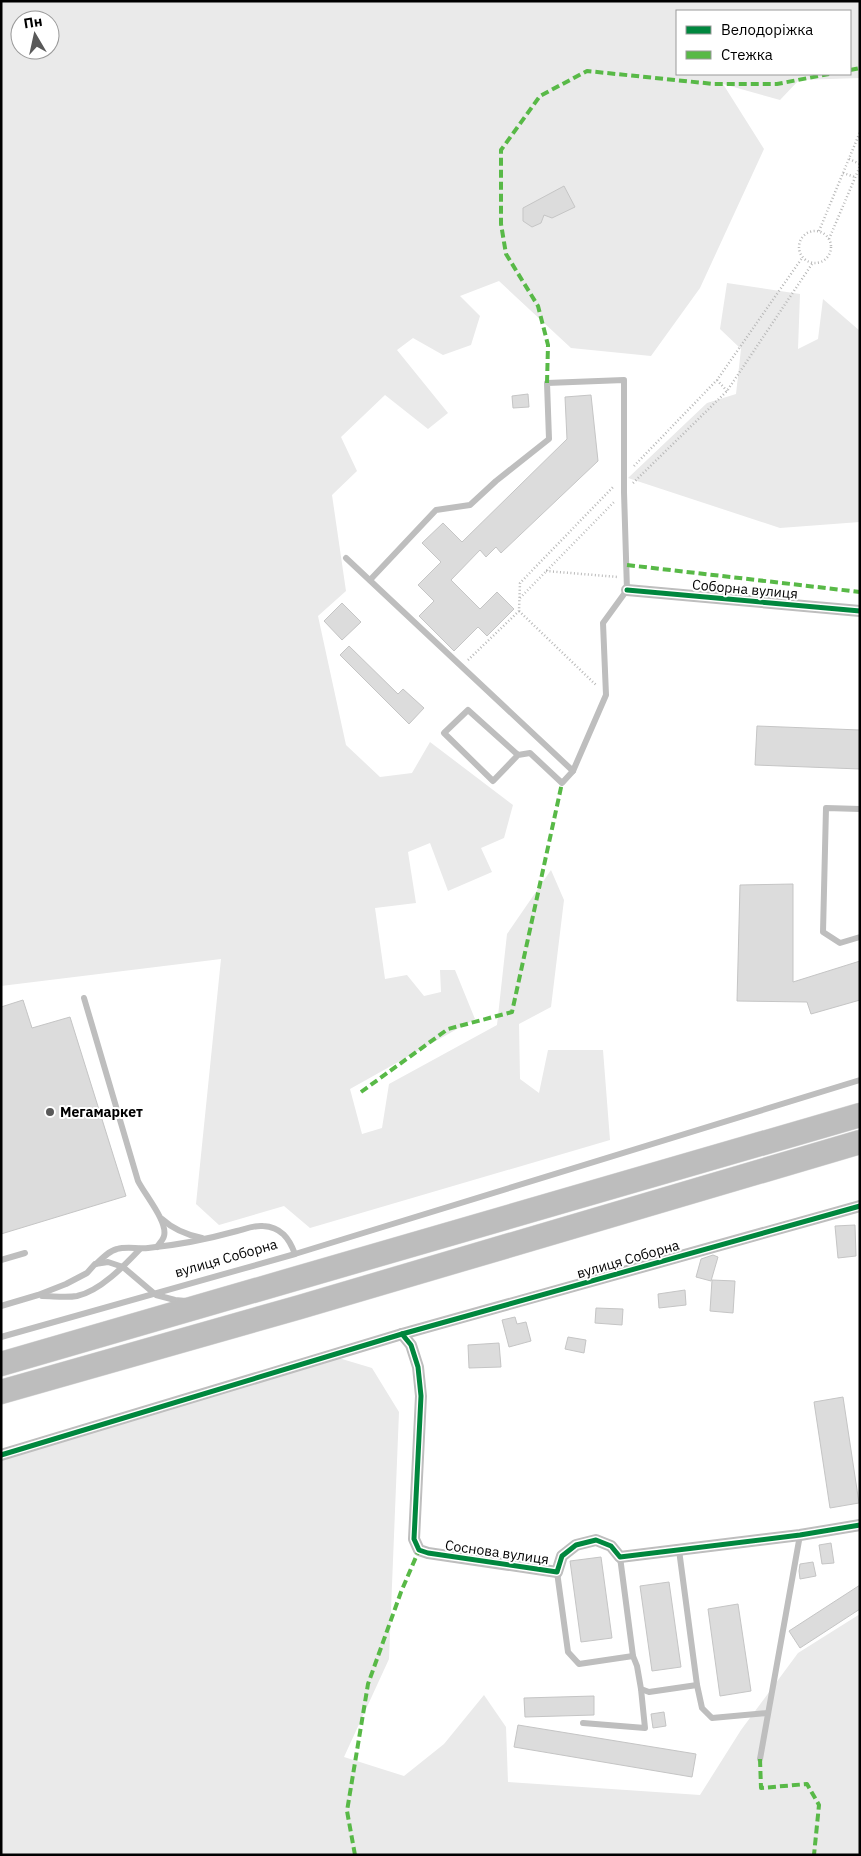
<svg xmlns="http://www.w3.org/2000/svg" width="861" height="1856" font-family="'IBM Plex Sans',sans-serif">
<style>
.green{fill:#eaeaea;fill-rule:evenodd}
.building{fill:#dcdcdc;stroke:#c5c5c5}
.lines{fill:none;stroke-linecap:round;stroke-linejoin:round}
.highway-casing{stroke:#dbdbdb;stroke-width:25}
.path{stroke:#b8b8b8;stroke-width:2.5;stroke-dasharray:1 2.5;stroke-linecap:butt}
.lane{stroke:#bebebe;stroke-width:6}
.street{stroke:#bebebe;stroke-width:12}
.highway{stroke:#bdbdbd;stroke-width:24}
.quiet{stroke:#58b947;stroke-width:4;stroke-dasharray:8 4;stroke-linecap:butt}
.cycleway-casing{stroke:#fff;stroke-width:8}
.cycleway{stroke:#00873e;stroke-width:5}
.poi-dot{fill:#595959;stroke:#fff;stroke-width:2}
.labels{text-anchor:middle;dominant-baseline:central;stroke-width:4;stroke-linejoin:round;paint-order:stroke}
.street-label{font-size:14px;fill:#000;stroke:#fff}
.poi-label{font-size:14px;font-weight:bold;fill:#000;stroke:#fff;text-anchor:start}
</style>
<rect width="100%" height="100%" fill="#fff"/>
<g class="green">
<path d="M1,1H860V78L799,80L780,100L723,84L764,149L700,288L651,356L571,348L499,281L460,296L480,316L471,345L443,355L413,338L397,350L448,413L428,429L385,395L341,437L357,471L332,495L346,591L318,616L346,745L380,777L412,773L430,742L513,805L504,838L481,848L492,872L448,891L430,843L408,852L416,903L375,908L385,979L407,975L424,996L441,992L440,970H455L475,1019L350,1089L362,1134L382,1128L389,1084L497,1025L507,934L551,870L564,900L551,1007L519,1024L520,1079L539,1093L548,1050H603L610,1140L310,1228L284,1206L219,1225L196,1204L221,959L1,986ZM677,11H850V74H677ZM20,20H50V50H20Z"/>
<polygon points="727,283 800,294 798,349 818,339 823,299 860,331 860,522 780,528 628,478 707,403 736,394 741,349 720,329"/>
<polygon points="332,1356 372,1368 399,1412 389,1659 344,1757 404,1776 444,1744 484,1695 506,1727 508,1782 700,1795 741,1730 798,1653 860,1614 860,1855 1,1855 1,1460"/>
</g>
<g class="building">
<polygon points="564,186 575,207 552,218 544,215 541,223 532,227 523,221 523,208"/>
<polygon points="528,394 529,407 513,408 512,396"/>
<polygon points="591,395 598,461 501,553 496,547 486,557 480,550 451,580 480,609 497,592 514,609 487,636 478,627 454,651 419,616 434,601 418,585 441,562 422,543 443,523 462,542 567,439 565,397"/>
<polygon points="342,603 361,622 342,640 324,621"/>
<polygon points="349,646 398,694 403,689 424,708 409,724 340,655"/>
<polygon points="757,726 860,730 860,769 755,765"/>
<polygon points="793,884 793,982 860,961 860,1000 811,1014 807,1002 737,1001 740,885"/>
<polygon points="23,1000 32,1028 70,1017 126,1196 1,1234 1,1007"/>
<polygon points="855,1225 856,1256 838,1258 835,1226"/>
<polygon points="713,1255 718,1257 711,1281 696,1277 701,1259"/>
<polygon points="712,1280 735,1281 733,1313 710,1311"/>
<polygon points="685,1290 686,1305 659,1308 658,1294"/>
<polygon points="596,1308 623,1309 622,1325 595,1323"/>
<polygon points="515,1317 517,1324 526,1322 531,1341 509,1347 502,1320"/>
<polygon points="568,1337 586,1340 584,1353 565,1349"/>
<polygon points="499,1343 501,1367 469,1368 468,1345"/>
<polygon points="843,1397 859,1503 830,1508 814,1402"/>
<polygon points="831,1543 834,1563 822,1564 819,1545"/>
<polygon points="601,1557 612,1638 581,1642 570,1561"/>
<polygon points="813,1562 816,1576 800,1579 799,1571 800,1564"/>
<polygon points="669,1582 681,1667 652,1671 640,1586"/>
<polygon points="860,1585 860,1609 800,1648 789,1631"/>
<polygon points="738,1604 751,1691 720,1696 708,1609"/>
<polygon points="594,1696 594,1715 525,1717 524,1698"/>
<polygon points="664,1712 666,1726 653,1728 651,1714"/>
<polygon points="518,1725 696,1754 692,1777 514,1747"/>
</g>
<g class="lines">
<g class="highway-casing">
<g id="highway">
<polyline points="1,1364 860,1115"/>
<polyline points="1,1392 300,1307 860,1142"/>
</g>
</g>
<g class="path">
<polyline points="849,159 860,164"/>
<polyline points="843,173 855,177"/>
<circle cx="815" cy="247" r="16"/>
<polyline points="819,231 860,132"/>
<polyline points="829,239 860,166"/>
<polyline points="717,380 727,391"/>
<polyline points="634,466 717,380 802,258"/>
<polyline points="633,483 727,391 812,264"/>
<polyline points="546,571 618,577"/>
<polyline points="520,598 615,501"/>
<polyline points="519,611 596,685"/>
<polyline points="468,660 519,611 520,583 614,486"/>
</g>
<g class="lane">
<polyline points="346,558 573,771"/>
<polyline points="370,580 436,510 470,505 496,481 549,439 547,383 624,380 624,492 627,590 603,623 606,695 573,771 562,783 530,753 518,755 493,781 444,733 468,710 518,755"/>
<polyline points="860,809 826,808 823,932 840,943 860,937"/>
<path d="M84,998L138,1181C145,1195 168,1222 164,1236C163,1240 159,1244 157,1247"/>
<path d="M162,1219C174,1230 187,1235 202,1238"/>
<polyline points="1,1260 25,1253"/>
<path d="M96,1264C102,1258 109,1251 117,1249C127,1246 137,1249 148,1248C178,1245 208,1239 237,1231C245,1229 255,1225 263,1226C281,1227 289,1238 295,1254"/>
<path d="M42,1296C53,1296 66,1298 77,1296C100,1291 124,1266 140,1249"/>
<polyline points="1,1306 38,1295 66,1284 87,1273 95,1264 108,1262 123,1267 156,1295 175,1300 186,1301"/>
<polyline points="1,1337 295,1254 860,1080"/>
<polyline points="679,1550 697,1685 702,1708 712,1718 768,1713"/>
<polyline points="620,1557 633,1656 637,1666 641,1689 649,1692 697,1685"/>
<polyline points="557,1572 568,1652 579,1664 633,1656"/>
<polyline points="583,1723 645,1728 641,1689"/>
<polyline points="760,1759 800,1535"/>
</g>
<g class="street">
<polyline points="627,590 860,611"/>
<polyline points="402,1334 411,1345 418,1367 421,1396 414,1539 419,1550 428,1553 557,1572 562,1556 576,1545 596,1540 611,1546 620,1557 800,1535 860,1525"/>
<polyline points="1,1455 402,1334 860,1206"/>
</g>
<use href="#highway" class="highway"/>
<g class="quiet">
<polyline points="850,70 860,68"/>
<polyline points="547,383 548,345 538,306 506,254 501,224 501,150 540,96 587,71 714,84 777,84 829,74"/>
<polyline points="627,565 860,592"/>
<polyline points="361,1092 448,1029 512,1012 562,783"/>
<polyline points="760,1759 761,1788 807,1784 819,1805 814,1855"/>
<polyline points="355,1855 347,1811 368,1684 401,1592 419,1550"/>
</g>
<g class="cycleway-casing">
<g id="cycleway">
<polyline points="627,590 860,611"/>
<polyline points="402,1334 411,1345 418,1367 421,1396 414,1539 419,1550 428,1553 557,1572 562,1556 576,1545 596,1540 611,1546 620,1557 800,1535 860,1525"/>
<polyline points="1,1455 402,1334 860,1206"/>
</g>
</g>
<use href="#cycleway" class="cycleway"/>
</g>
<circle class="poi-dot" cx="50" cy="1112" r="5"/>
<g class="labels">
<g class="street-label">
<text transform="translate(745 589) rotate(5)">Соборна вулиця</text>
<text transform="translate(226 1258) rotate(-16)">вулиця Соборна</text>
<text transform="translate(628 1259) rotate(-16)">вулиця Соборна</text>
<text transform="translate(497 1552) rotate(8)">Соснова вулиця</text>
</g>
<g class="poi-label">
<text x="60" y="1112">Мегамаркет</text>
</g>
</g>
<rect width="861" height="1856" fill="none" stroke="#000000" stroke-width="5"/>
<rect x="676" y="10" width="175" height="65" fill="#ffffff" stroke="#999999"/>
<rect x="686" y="26" width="25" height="8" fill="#00873e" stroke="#999999"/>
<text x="721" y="35" font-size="15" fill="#000000">Велодоріжка</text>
<rect x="686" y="51" width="25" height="8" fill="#58b947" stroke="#999999"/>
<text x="721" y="60" font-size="15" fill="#000000">Стежка</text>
<g transform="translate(35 35) rotate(351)"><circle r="24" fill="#ffffff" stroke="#999999"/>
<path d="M0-4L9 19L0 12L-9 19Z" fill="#595959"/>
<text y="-8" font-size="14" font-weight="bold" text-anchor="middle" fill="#000000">Пн</text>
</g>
</svg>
